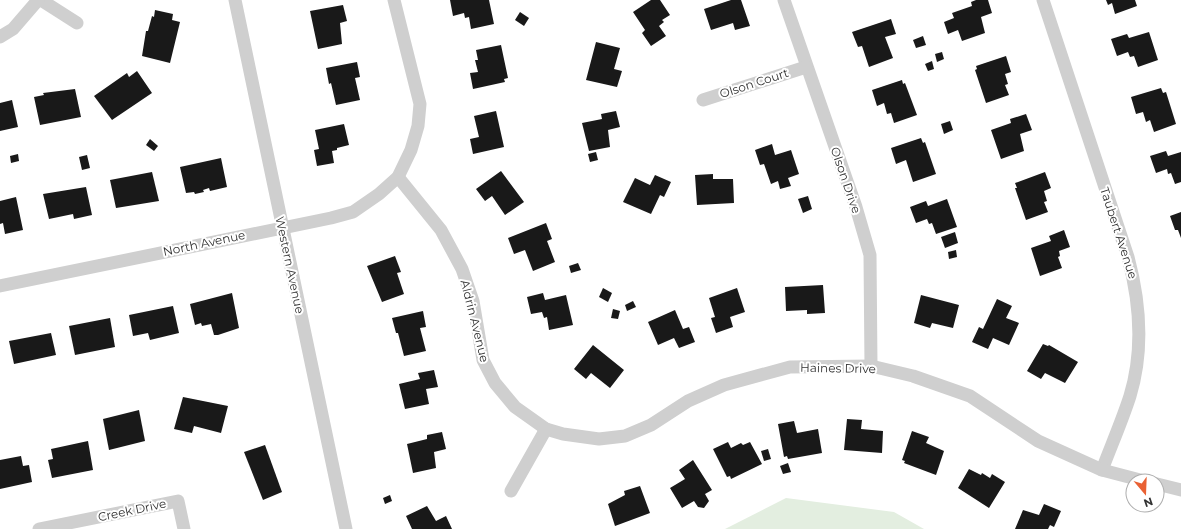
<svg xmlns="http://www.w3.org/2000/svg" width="1181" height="529" font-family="Montserrat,sans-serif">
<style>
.green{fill:#e3eee0}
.building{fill:#191919}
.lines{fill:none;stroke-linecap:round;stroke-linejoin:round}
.minor{stroke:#cfcfcf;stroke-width:13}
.labels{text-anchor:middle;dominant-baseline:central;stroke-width:4;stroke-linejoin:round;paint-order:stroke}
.street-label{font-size:12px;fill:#323232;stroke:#fff}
</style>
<rect width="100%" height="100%" fill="#fff"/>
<polygon class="green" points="786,498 894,512 924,529 725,529"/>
<g class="building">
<polygon points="450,0 489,0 494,24 471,29 469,17 465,18 464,13 453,16"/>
<polygon points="651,0 660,0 670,15 662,20 664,22 659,26 666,36 651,46 642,33 645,30 633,12"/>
<polygon points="731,0 741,0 750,26 735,30 733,23 711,30 704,9"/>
<polygon points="976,0 988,0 992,13 981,17 985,33 962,41 958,30 948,34 944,22 954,18 952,13 972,6 971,2"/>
<polygon points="1106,0 1135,0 1137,6 1115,14 1112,3 1108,5"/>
<polygon points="343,5 347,21 340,23 342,44 318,49 310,11"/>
<polygon points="155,10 173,14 172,20 180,22 170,63 142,56 146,31 148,31 152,16 154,17"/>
<polygon points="520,12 529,18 524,26 515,20"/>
<polygon points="891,19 896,34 885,37 893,58 869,67 862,46 858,47 852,32"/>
<polygon points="1149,32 1158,60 1138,67 1134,56 1130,57 1128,52 1117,56 1111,39 1127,34 1129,38"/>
<polygon points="923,36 926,45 916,48 913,40"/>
<polygon points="596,42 620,48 614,69 622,71 617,87 586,80"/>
<polygon points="501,45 508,78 504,79 505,82 473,89 470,73 478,72 475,60 478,60 476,50"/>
<polygon points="942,52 944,59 937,62 935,54"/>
<polygon points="1006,56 1011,72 1005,74 1008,84 1005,85 1009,95 986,103 975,70 977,69 976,66"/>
<polygon points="932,61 934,69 928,71 925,64"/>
<polygon points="357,62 360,77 355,78 360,100 336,105 331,83 329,84 326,68"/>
<polygon points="137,71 152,93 112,120 94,96 127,73 129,77"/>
<polygon points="902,80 903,84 905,83 917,115 894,123 891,113 887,114 884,103 877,106 872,90"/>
<polygon points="1161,88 1163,93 1166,92 1176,124 1154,132 1150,120 1146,122 1143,112 1136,114 1131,97"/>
<polygon points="75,89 81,117 40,125 34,97 44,95 43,93"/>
<polygon points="12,100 18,127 0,131 0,103"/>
<polygon points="496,111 504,147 473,154 470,139 479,137 474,116"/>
<polygon points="616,111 620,127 608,130 610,147 589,151 582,123 602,119 601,114"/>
<polygon points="1026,114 1032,130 1020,134 1024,151 1001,159 991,130 1011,123 1010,119"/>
<polygon points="950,121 953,130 944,134 941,124"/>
<polygon points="344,124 349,145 337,148 337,150 332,151 334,163 317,166 314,150 319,149 315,130"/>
<polygon points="921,138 923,143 925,142 936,174 913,182 906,160 896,164 891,148"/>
<polygon points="150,139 158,146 154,151 146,145"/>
<polygon points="772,144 775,155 791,150 799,174 788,178 791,186 780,189 778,181 771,184 764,164 760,165 755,150"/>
<polygon points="1166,151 1168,156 1181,152 1181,182 1175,184 1171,173 1168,174 1167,169 1156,173 1150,156"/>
<polygon points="596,152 598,160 590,162 588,154"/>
<polygon points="18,154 19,161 11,163 10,156"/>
<polygon points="87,155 90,168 82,170 79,157"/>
<polygon points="221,158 227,187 210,191 209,188 203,190 204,192 195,194 194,192 186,193 180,167"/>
<polygon points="501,171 524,202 505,215 492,196 485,201 476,189"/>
<polygon points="152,172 159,201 116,208 110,180"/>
<polygon points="1045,172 1051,188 1044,191 1047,201 1044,202 1048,212 1026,220 1015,188 1017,188 1015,183"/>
<polygon points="713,174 713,179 733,179 734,203 697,205 695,175"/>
<polygon points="655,175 671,182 664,197 660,195 651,214 623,202 635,178 650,185"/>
<polygon points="86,187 92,215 74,219 73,214 49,219 43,194"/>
<polygon points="808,196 812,209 803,213 798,199"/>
<polygon points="16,197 23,230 5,234 3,223 0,224 0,201"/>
<polygon points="947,199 957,227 936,234 932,223 929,224 927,219 916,223 910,207 926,201 928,206"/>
<polygon points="1181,212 1181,238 1178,230 1175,230 1170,216"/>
<polygon points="546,223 552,239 547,241 555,262 533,271 525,250 514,254 508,238"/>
<polygon points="1064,230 1070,247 1059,251 1060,256 1058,257 1062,268 1040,276 1031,248 1051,241 1049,236"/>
<polygon points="955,232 958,243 945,248 941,237"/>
<polygon points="956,250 957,257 949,259 948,252"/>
<polygon points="395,256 401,272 397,273 404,294 382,302 367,266"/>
<polygon points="578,263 581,270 571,273 569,266"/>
<polygon points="823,285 825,313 807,314 807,310 786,311 785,287"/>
<polygon points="603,288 612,293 608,302 599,297"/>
<polygon points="737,288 745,312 730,317 733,327 716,333 711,318 715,317 709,298"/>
<polygon points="232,293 239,328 218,335 214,335 211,324 202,326 201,323 195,325 190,304"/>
<polygon points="543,293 545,300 566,295 573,325 549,330 547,317 544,318 542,312 531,314 527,297"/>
<polygon points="921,295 959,305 953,328 932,323 930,328 914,323"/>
<polygon points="997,299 1012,306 1006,318 1019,323 1009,345 993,338 988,349 972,342 979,327 983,329"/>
<polygon points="633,301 636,307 627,311 625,305"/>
<polygon points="173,306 179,333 150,340 148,333 133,336 129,315"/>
<polygon points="613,309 620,311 618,319 611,318"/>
<polygon points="675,310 683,329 689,327 695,342 679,348 674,338 658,345 648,322"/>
<polygon points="423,311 426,327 420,328 426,351 404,356 398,333 396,333 392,318"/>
<polygon points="110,318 115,347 75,355 69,326"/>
<polygon points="51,333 56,355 14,364 9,341"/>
<polygon points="1043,344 1048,346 1049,345 1078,362 1065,383 1045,373 1041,379 1027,371"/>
<polygon points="593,345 624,370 610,388 591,373 586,379 574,369"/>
<polygon points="434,370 438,387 426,389 429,404 405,409 399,384 420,379 418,373"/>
<polygon points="183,397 228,406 221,433 194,426 192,433 174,429"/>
<polygon points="139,410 145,441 109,450 103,419"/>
<polygon points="847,419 862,420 861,429 883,431 882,453 844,450"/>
<polygon points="794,421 797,433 818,429 822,453 788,459 787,456 784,457 778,424"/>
<polygon points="912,431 929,437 926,443 944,451 936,475 904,463 905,461 902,460"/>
<polygon points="442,432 446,449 434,452 436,468 413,473 407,444 427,439 427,435"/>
<polygon points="88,441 93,470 52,478 48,460 53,459 51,449"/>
<polygon points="728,442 731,448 741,443 743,445 750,442 762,464 731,479 730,476 727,477 713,449"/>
<polygon points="265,445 282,492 263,500 244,452"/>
<polygon points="768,449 771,459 764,461 761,451"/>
<polygon points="21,456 23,466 29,465 32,482 0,489 0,460"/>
<polygon points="693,460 712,490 705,494 709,501 704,508 698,507 694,501 682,508 670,488 685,479 679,470"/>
<polygon points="788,463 791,472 783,474 780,466"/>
<polygon points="969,469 981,475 982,473 990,478 992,474 1005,482 989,508 958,488"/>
<polygon points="640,486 650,513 615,526 608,504 625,495 624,491"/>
<polygon points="390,495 392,501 385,504 383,498"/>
<polygon points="1044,504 1061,511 1054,527 1050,525 1048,529 1015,529 1023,510 1039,515"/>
<polygon points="427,506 436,521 446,516 452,529 412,529 406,516"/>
</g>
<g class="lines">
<g class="minor">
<polyline points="41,0 77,23"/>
<polyline points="235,0 346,529"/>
<polyline points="784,0 856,207 870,255 871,366"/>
<path d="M1043,0L1128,257C1140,302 1144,350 1130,396C1122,421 1111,446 1102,470"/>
<polyline points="0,37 13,29 38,0"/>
<polyline points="703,100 806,67"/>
<polyline points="398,177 441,230 462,269 473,301 483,360 495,383 515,407 546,429 563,434 599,439 625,436 651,425 688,401 724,385 790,367 871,366 913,376 970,396 1038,441 1102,470 1144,481"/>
<polyline points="0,286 331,218 353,212 379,194 398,177 411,150 418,126 420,104 394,0"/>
<polyline points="1157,484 1181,490"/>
<polyline points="511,491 546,429"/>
<polyline points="39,529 178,501 184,529"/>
</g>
</g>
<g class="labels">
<g class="street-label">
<text transform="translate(754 83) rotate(-18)">Olson Court</text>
<text transform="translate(846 180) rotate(71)">Olson Drive</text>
<text transform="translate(1119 233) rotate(72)">Taubert Avenue</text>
<text transform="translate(204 243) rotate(-12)">North Avenue</text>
<text transform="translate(290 265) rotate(78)">Western Avenue</text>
<text transform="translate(475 321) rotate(76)">Aldrin Avenue</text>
<text transform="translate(838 368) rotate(1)">Haines Drive</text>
<text transform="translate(132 510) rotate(-12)">Creek Drive</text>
</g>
</g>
<g transform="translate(1145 493) rotate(161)"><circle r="19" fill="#ffffff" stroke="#adadad"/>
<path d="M0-3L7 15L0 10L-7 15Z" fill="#e96134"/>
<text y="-6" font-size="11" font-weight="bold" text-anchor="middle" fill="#323232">N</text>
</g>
</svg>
